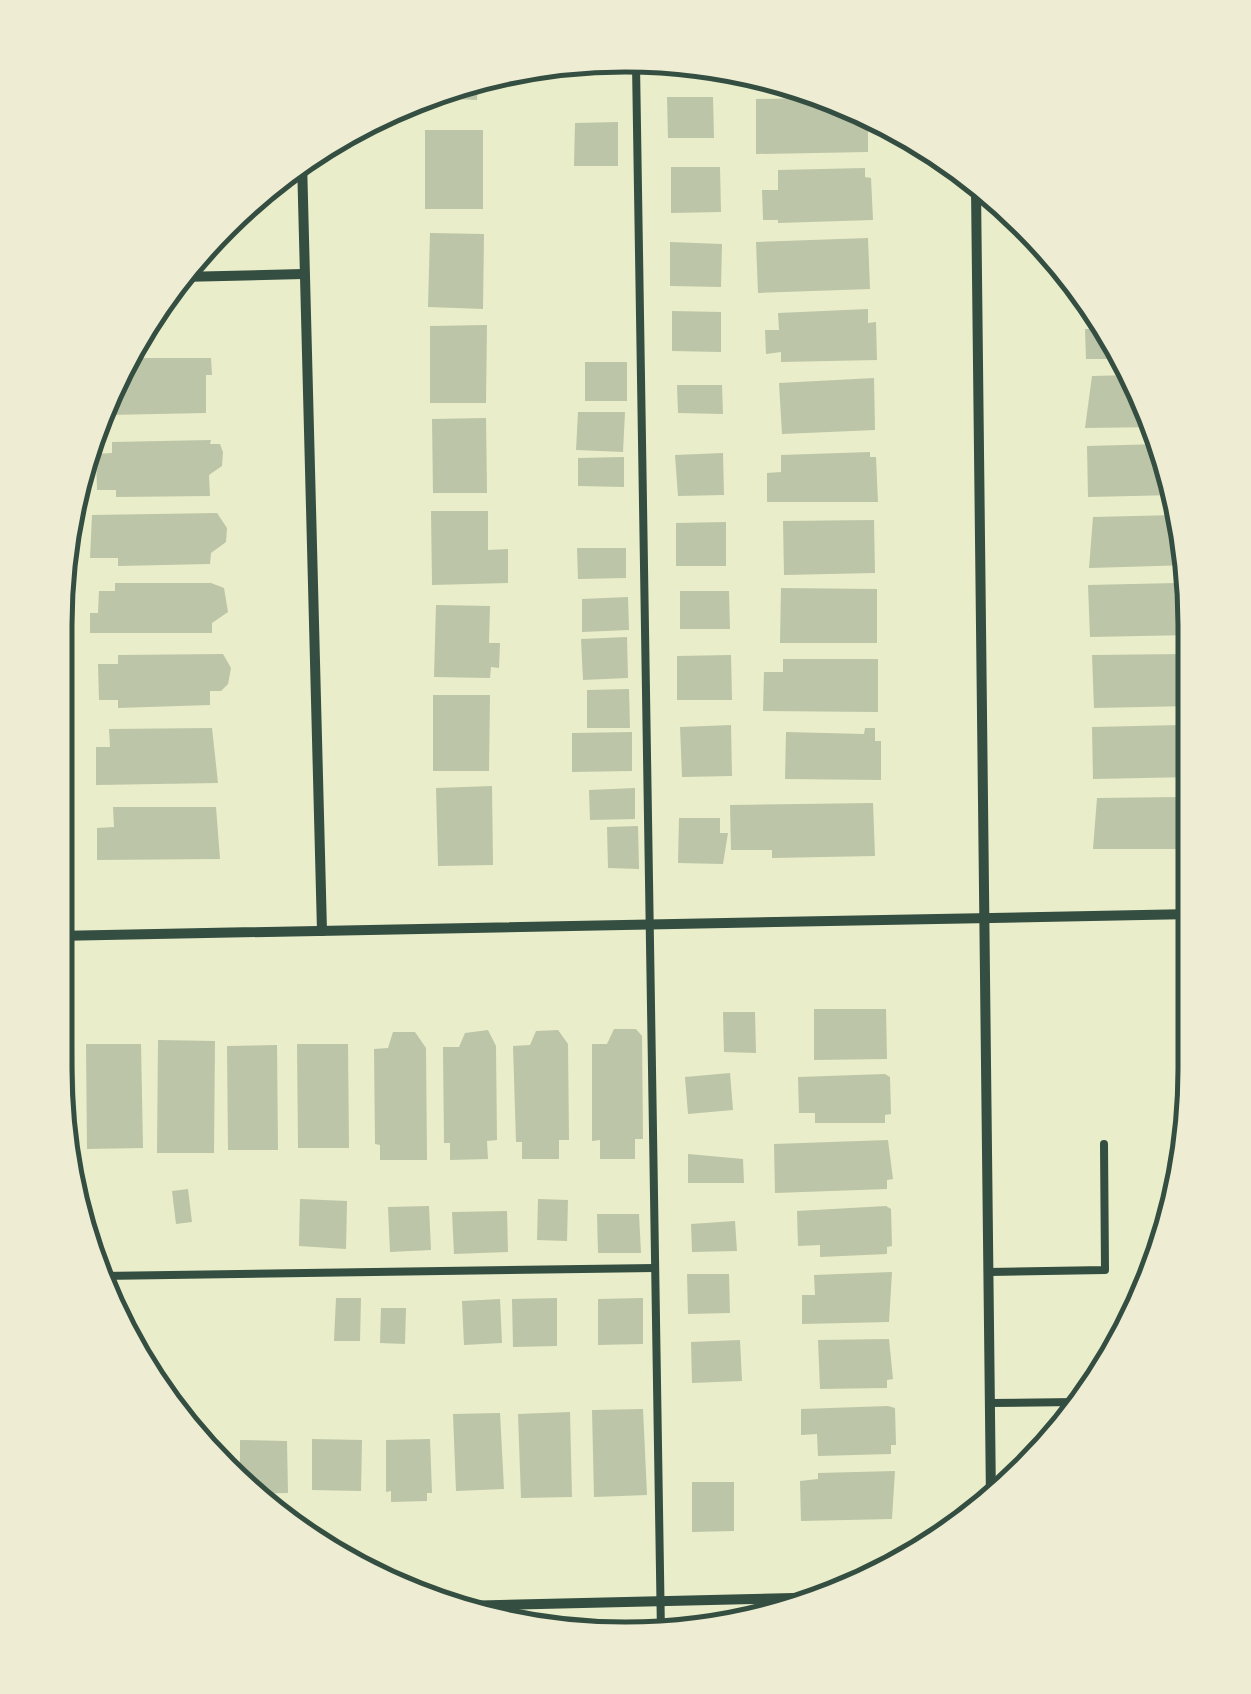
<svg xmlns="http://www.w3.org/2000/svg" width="1251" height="1694" font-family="Helvetica,sans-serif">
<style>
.building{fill:#bcc5a7}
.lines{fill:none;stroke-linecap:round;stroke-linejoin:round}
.service{stroke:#344e41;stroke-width:8}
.minor{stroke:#344e41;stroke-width:10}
.rim{fill:none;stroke:#344e41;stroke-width:5}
</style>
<rect width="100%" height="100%" fill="#e9edc9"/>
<g class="building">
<polygon points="699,60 711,64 711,74 666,74 666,62"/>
<polygon points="478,75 477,100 431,98 477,75"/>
<polygon points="667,97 713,97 714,138 668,138"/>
<polygon points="814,98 868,117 868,152 756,154 756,99"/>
<polygon points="618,122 618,166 574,166 575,123"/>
<rect x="425" y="130" width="58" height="79"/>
<polygon points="671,167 720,167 721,212 671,213"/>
<polygon points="865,168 865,177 871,178 873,220 778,223 778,220 763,220 762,190 778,190 778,170"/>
<polygon points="430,233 484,234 483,309 428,307"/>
<polygon points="868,238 870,289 758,293 756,242"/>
<polygon points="670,242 722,244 721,287 670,286"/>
<polygon points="1091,307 1094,307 1125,359 1086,359 1085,329 1092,329"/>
<polygon points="868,309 868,323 876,322 877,360 781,362 781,352 766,354 765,330 779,330 778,313"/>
<polygon points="672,311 721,312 721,352 672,351"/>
<polygon points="487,325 486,403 430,403 430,326"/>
<polygon points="129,358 211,358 212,375 206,375 206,413 107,415"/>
<rect x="585" y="362" width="42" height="39"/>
<polygon points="1134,375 1158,427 1085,428 1092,376"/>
<polygon points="874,378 875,430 782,434 779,383"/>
<polygon points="677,385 722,385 723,414 678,413"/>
<polygon points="578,412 625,412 623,452 576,450"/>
<polygon points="486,418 487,493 433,493 432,419"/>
<polygon points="211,440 210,444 220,444 223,452 222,466 209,475 210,496 116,497 116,490 97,490 96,454 112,453 112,442"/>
<polygon points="1162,444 1176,495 1088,497 1087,446"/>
<polygon points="870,452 870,457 876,457 878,502 767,502 767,473 781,472 781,455"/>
<polygon points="723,453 724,495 678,496 675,455"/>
<polygon points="624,457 624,487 578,486 578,458"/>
<polygon points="431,511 488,511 488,550 508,549 508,583 432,585"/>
<polygon points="217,513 227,528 226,542 211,553 210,564 118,566 118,558 90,558 92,515"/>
<polygon points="1176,515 1177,538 1187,537 1191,565 1089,568 1093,517"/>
<polygon points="874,520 875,573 784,575 783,521"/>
<polygon points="726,522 726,566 676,566 676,523"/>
<polygon points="577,548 626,548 626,578 578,579"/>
<polygon points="115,583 211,583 224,588 228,612 212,623 212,633 90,633 90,613 98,613 99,591 115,591"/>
<polygon points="1177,583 1178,605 1191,605 1192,635 1090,637 1088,585"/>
<polygon points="781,588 877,589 877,643 780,643"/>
<polygon points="680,591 729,591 730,629 680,629"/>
<polygon points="628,597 629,630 582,632 582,599"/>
<polygon points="436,605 490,606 489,643 500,643 499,668 491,667 490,678 434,677"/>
<polygon points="627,637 628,678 583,680 581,639"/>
<polygon points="223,654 231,668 228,684 221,691 210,691 210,705 118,708 118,700 99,700 98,664 118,664 118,655"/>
<polygon points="1182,654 1182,676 1192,676 1192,706 1094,708 1092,655"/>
<polygon points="731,655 732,700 677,700 677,656"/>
<polygon points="783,659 878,659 878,712 763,711 764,672 783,672"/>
<polygon points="629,689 630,728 587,728 587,690"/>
<polygon points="433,695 490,695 489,771 433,771"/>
<polygon points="731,725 732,776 682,777 680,727"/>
<polygon points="1181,725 1182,747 1192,747 1193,777 1093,779 1092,727"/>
<polygon points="212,728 218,783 96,785 96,747 110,747 109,729"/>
<polygon points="865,728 875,728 875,741 881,741 881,780 785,779 786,732 864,734"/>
<polygon points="632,732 632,771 572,772 572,733"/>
<polygon points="55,742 58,742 59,788 55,788"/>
<polygon points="492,786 493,865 438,866 436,788"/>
<polygon points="635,788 635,819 590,820 589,790"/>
<polygon points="1181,797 1181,819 1193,818 1193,849 1093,849 1097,798"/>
<polygon points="873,803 875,856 772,858 772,850 731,850 730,805"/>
<polygon points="113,807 216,807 220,859 97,860 97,828 114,827"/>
<polygon points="679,818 720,818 720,833 728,833 723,864 678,863"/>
<polygon points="638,826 639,869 608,868 607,827"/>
<polygon points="814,1009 886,1009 887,1059 814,1060"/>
<polygon points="723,1012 755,1012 756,1053 724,1052"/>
<polygon points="614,1029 636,1029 642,1036 643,1139 635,1139 635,1159 600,1159 600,1140 592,1141 592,1044 607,1044"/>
<polygon points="488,1030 496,1046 497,1140 487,1141 488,1159 450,1160 450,1143 444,1143 443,1047 459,1047 465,1033"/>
<polygon points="558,1030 568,1044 569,1140 559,1140 559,1159 522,1159 522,1142 516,1142 513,1046 530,1045 536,1031"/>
<polygon points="393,1032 415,1032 426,1048 427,1160 380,1160 380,1145 375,1144 374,1049 388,1048"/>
<polygon points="158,1040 215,1041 214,1153 157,1153"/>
<polygon points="86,1044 141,1044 143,1148 87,1149"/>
<polygon points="297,1044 348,1044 349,1148 298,1148"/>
<polygon points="277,1045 278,1150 228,1150 227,1046"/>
<polygon points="55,1048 74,1048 77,1131 63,1131"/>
<polygon points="730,1073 733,1110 688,1114 685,1077"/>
<polygon points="885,1074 890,1077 891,1114 885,1115 885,1123 815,1123 815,1113 799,1113 798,1077"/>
<polygon points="888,1140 893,1179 887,1180 887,1189 775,1193 774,1144"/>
<polygon points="688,1154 743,1159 744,1183 688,1183"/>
<polygon points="188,1189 192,1222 176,1224 172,1191"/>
<polygon points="300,1199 347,1201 346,1249 299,1246"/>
<polygon points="538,1199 568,1200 567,1241 537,1240"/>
<polygon points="429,1206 431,1250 390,1252 388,1207"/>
<polygon points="886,1206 891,1209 892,1246 887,1247 887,1254 820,1257 820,1245 798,1246 797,1211"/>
<polygon points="507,1211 508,1252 454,1254 452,1212"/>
<polygon points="597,1214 639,1214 641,1253 598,1253"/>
<polygon points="735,1221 737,1251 692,1252 691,1224"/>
<polygon points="892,1272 889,1322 802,1324 802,1295 815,1295 814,1275"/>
<polygon points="687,1274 729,1274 730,1313 688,1314"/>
<polygon points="336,1298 361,1298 360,1341 334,1341"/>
<polygon points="557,1298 557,1346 513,1347 512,1299"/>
<polygon points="643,1298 643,1344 598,1345 598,1299"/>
<polygon points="500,1299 502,1343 464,1345 462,1301"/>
<polygon points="381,1308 406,1308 405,1344 380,1343"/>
<polygon points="889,1339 893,1379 887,1380 887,1388 820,1389 818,1340"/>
<polygon points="740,1340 742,1381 692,1383 691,1342"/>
<polygon points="888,1406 895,1408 896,1445 891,1445 891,1454 818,1456 817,1434 801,1435 801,1409"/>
<polygon points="643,1409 647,1495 594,1497 592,1410"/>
<polygon points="570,1412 572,1497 521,1498 518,1414"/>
<polygon points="500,1413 504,1489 456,1491 453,1414"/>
<polygon points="312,1439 362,1440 361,1491 312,1490"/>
<polygon points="430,1439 432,1493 427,1493 427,1501 391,1502 391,1491 386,1492 386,1440"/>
<polygon points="240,1440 287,1441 288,1493 246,1494 240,1486"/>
<polygon points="219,1441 220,1464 201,1442"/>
<polygon points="895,1471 892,1519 801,1521 800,1481 818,1479 818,1473"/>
<polygon points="692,1482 734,1482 734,1531 692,1532"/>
</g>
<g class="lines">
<g class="service">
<polyline points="636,64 661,1634"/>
<polyline points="989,1272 1105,1270 1104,1144"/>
<polyline points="101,1276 655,1268"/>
<polyline points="990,1403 1077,1402"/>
</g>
<g class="minor">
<polyline points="302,161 322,931"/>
<polyline points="976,189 991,1501"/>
<polyline points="180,277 303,274"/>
<polyline points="55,936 1193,914"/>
<polyline points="459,1606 837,1597"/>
</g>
</g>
<path d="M0 0H1251V1694H0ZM625 72H625A553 553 0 0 1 1178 625V1069A553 553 0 0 1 625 1622H625A553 553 0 0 1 72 1069V625A553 553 0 0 1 625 72Z" fill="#eeecd3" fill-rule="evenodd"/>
<path class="rim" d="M625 72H625A553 553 0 0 1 1178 625V1069A553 553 0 0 1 625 1622H625A553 553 0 0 1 72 1069V625A553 553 0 0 1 625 72Z"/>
</svg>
